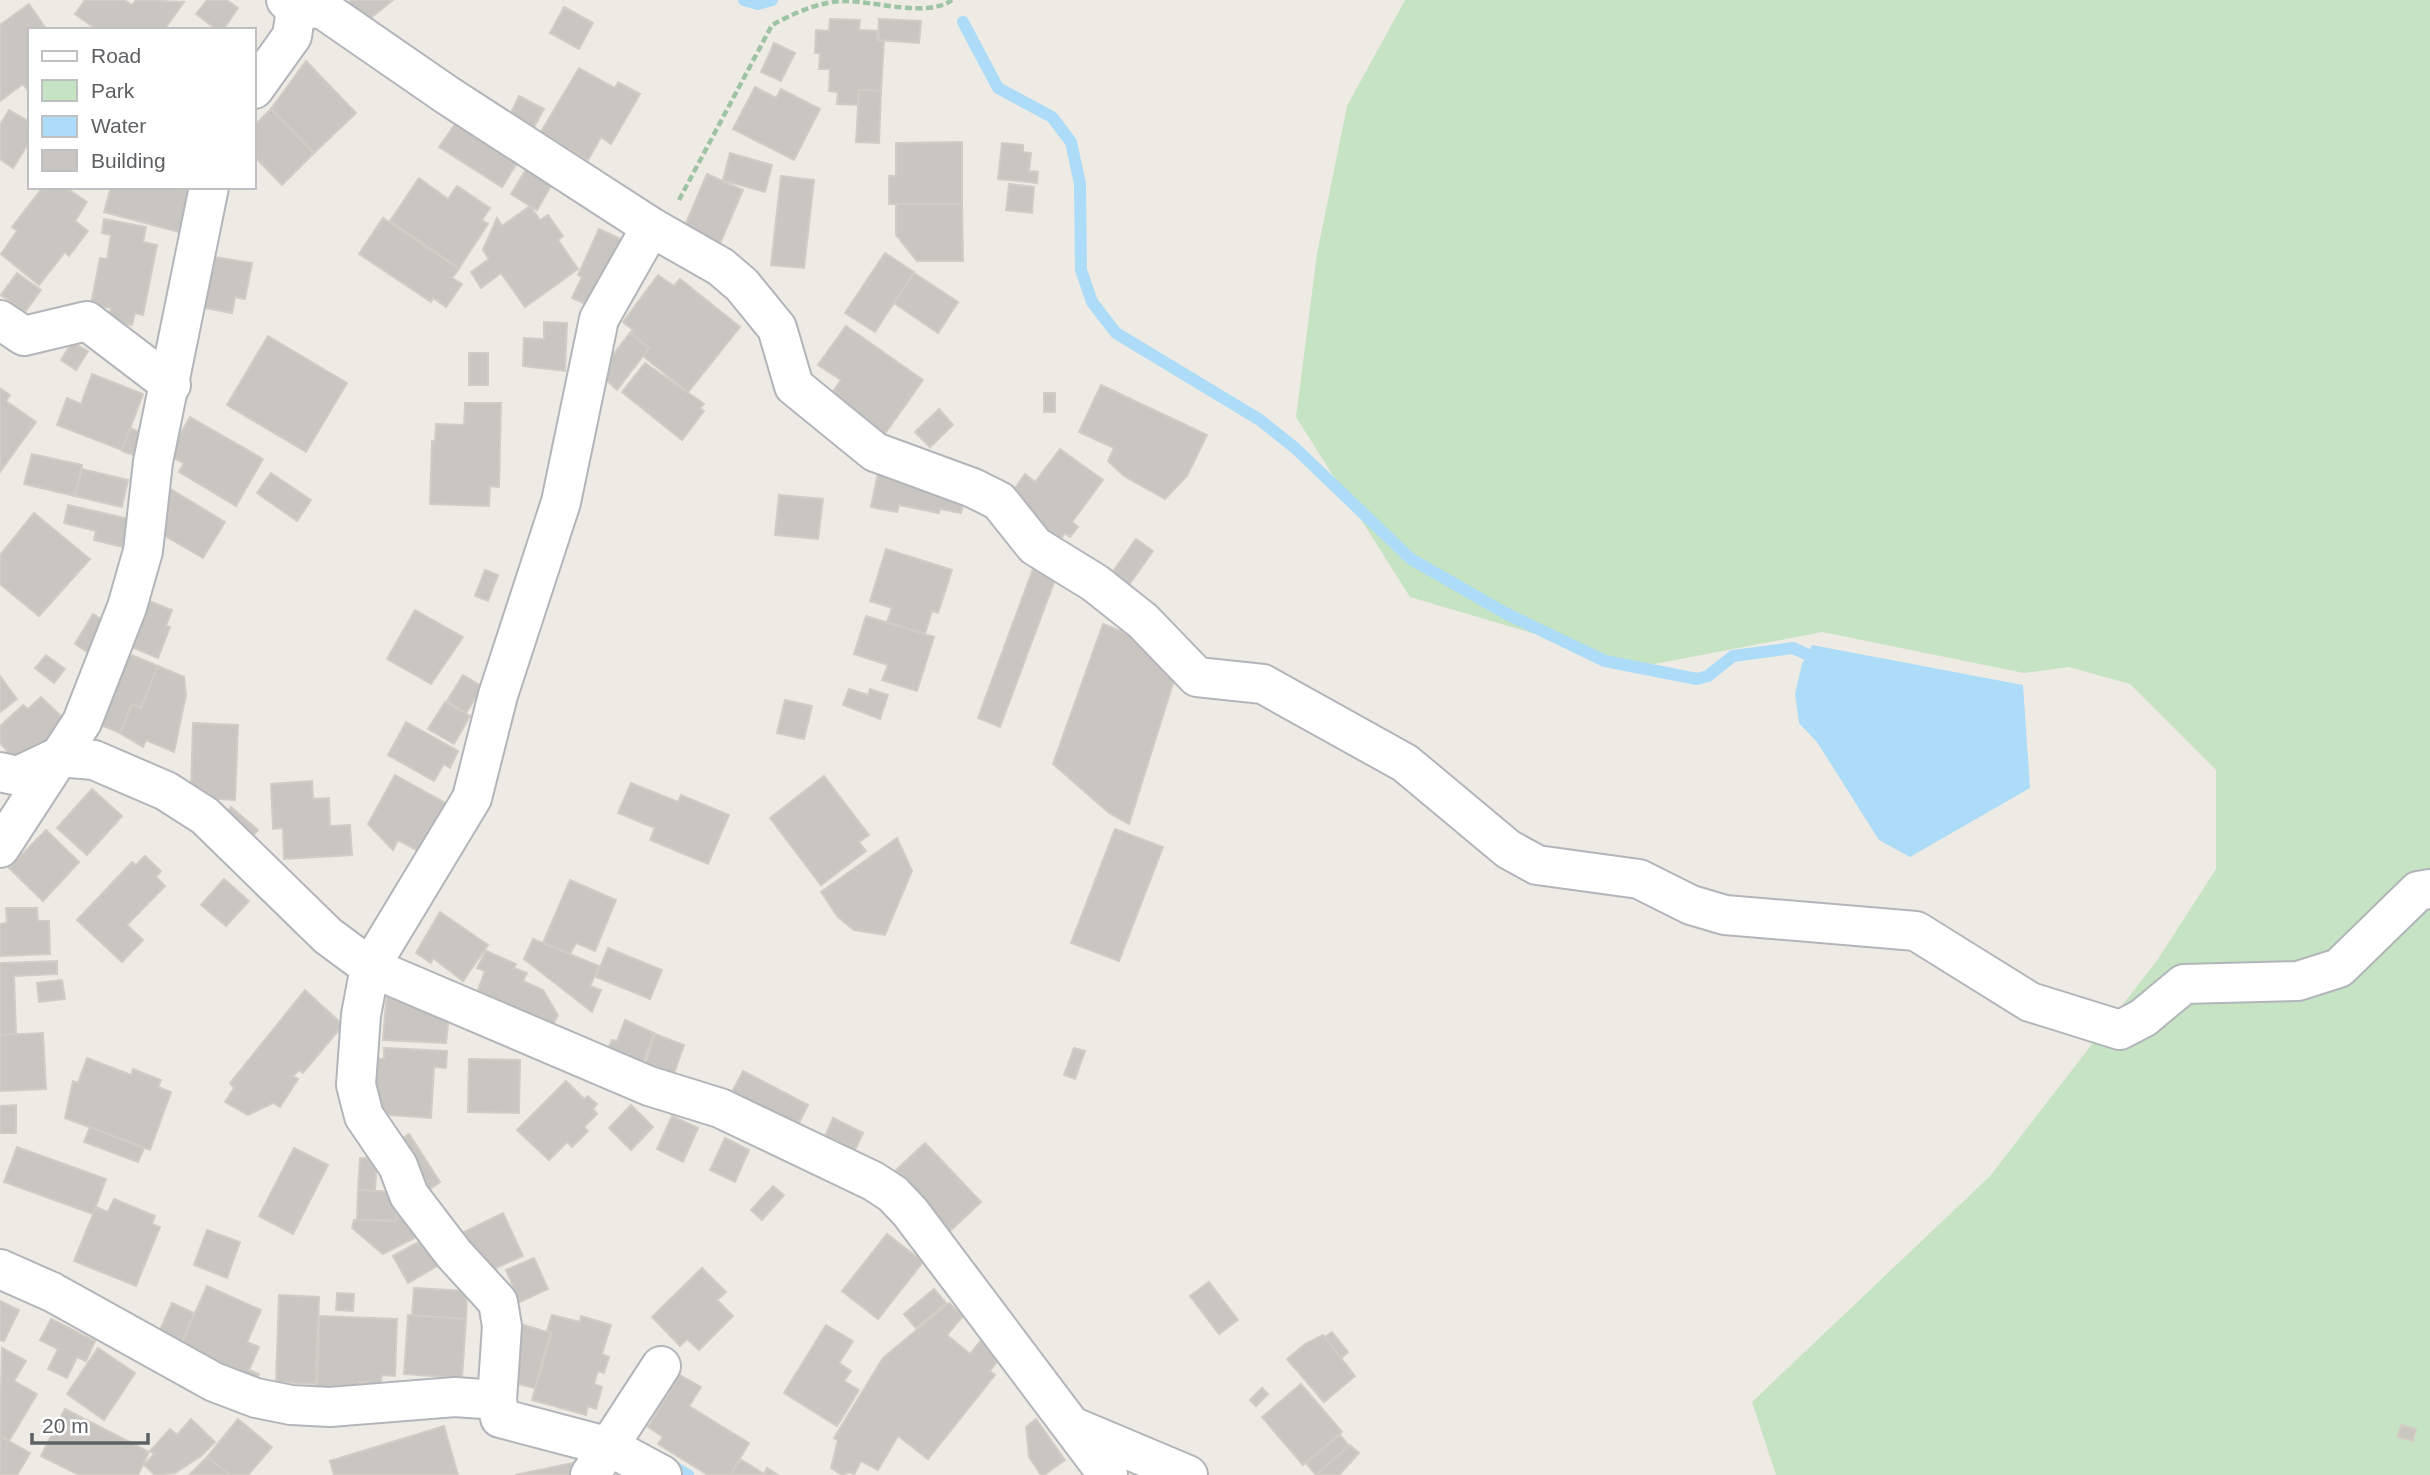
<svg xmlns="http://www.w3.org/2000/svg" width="2430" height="1475" font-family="Helvetica,sans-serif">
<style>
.green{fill:#c6e3c4}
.water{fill:#acdcf7}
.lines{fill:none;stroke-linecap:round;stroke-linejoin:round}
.stream{stroke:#acdcf7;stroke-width:12}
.building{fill:#c9c6c1;stroke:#d2ccc4;stroke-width:2}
.minor-casing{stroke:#b2b5b9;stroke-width:42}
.path{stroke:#9ec3a5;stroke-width:4.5;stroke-dasharray:7 3.5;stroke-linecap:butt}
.minor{stroke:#fff;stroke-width:38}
</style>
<rect width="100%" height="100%" fill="#eeebe5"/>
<polygon class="green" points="1405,0 2430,0 2430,1475 1776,1475 1752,1402 1990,1176 2158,959 2216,869 2216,770 2130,684 2069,667 2024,673 1822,632 1644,666 1410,597 1296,417 1317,254 1347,106"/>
<polygon class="water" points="1812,645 2023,685 2030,788 1910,857 1879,840 1817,742 1799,723 1795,694 1802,664"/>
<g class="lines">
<g class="stream">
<polyline points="744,0 758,4 772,0"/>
<polyline points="963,22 998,88 1052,117 1071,142 1080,184 1081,270 1092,302 1116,333 1260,420 1295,448 1411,559 1507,614 1605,661 1697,679 1708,676 1733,656 1793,648 1815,658"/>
<polyline points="667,1463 688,1475"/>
</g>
</g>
<g class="building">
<polygon points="85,0 124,0 132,5 136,0 184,2 164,30 97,30 75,14"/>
<polygon points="207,0 227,0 238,8 223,30 217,30 196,14"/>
<polygon points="352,0 393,0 363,24 346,4"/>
<polygon points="29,4 47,30 30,30 30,94 23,84 0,101 0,25"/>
<polygon points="564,7 593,23 579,49 550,33"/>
<polygon points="830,19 860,20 859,30 878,31 877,40 884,41 881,91 859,90 858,105 837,104 838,92 829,91 830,69 819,69 820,53 815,53 816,30 829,31"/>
<polygon points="879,19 921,21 919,43 878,40"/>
<polygon points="774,43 795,53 781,81 761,72"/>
<polygon points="306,61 356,113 314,153 271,109"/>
<polygon points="579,68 615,88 618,82 640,94 611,144 601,137 588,160 541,132"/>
<polygon points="755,87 776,98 781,89 820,109 794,160 733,129"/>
<polygon points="859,90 881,91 879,143 856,142"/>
<polygon points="519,96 544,109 533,129 509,117"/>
<polygon points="271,109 314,153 282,185 254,156 254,126"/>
<polygon points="9,110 30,122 30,141 13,168 0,159 0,125"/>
<polygon points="458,120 519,160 502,187 439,147"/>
<polygon points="962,142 962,204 889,204 889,176 896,176 896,143"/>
<polygon points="1002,143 1023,145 1023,152 1031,153 1029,171 1038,172 1037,183 998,179"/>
<polygon points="730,153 772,165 765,192 723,180"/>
<polygon points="527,168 552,184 537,210 511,194"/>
<polygon points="707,174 743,190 719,246 683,230"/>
<polygon points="781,176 814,180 804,268 771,265"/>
<polygon points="419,178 448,199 457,186 490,208 482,220 488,224 459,268 390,221"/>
<polygon points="1009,184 1034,187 1032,213 1006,210"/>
<polygon points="43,187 65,187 87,202 75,221 88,231 69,256 65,252 39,285 1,254 17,231 12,227"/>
<polygon points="111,187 174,187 190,191 179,232 104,212"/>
<polygon points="896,204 962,204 963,261 917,261 896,235"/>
<polygon points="530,206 540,220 548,215 563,236 558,240 578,269 525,307 501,273 481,288 471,272 489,259 483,250 497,218 502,226"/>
<polygon points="383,218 459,269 452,278 462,284 446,307 433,298 431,302 359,254"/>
<polygon points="104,219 146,227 143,242 157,245 143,315 135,313 132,325 109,321 111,308 91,304 100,258 107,259 111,235 102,233"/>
<polygon points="599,229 625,241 594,308 572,298 582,277 578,275"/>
<polygon points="885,253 914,272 875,332 845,313"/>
<polygon points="208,256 252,263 245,299 235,297 232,313 199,307"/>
<polygon points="17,273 41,290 25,312 1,295"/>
<polygon points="914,273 958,302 938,333 894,303"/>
<polygon points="658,275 674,286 680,279 740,327 688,392 643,356 649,348 630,333 633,330 623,322"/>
<polygon points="544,322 567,323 565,371 523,366 524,338 544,339"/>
<polygon points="846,326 923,380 879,442 825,403 841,380 818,365"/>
<polygon points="630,333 649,348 617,390 599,373"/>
<polygon points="268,336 347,383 306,452 227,405"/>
<polygon points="72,342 88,351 76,370 61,360"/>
<rect x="469" y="353" width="19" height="32"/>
<polygon points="645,363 704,404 700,408 704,411 682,440 622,392"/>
<polygon points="92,374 143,394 122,450 57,425 67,398 81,404"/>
<polygon points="1101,385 1207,435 1187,476 1165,499 1124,476 1108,461 1114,448 1079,432"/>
<polygon points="0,388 10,395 6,401 36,422 0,472"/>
<rect x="1044" y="393" width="11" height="19"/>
<polygon points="465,403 501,403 499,487 490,486 489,506 430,504 432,441 435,441 436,424 464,425"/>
<polygon points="939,409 953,425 930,447 915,432"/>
<polygon points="190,417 263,459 236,506 179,472 184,463 168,455"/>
<polygon points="130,428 144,434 136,456 122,451"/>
<polygon points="1060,449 1103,480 1072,522 1078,527 1070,537 1065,533 1057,545 1008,498 1025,474 1035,482"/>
<polygon points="32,454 82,465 75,496 24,484"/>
<polygon points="82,469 128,480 122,507 75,496"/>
<polygon points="271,473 311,500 297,521 257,493"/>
<polygon points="878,473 964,502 961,513 940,509 939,513 899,505 897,512 871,507"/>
<polygon points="164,485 225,522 203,558 165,536"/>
<polygon points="779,495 823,499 818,539 775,535"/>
<polygon points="68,505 129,519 123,547 94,540 96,531 64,523"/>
<polygon points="34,513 90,559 39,616 0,584 0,555"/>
<polygon points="1136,539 1153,551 1126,589 1109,577"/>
<polygon points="886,549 952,570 938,613 932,611 925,634 887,622 892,608 870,601"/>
<polygon points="1033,569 1056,577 1000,727 978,718"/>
<polygon points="485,570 498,575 488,601 475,596"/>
<polygon points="147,600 172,610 166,626 170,627 158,658 129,646"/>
<polygon points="415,610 463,637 431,684 387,659"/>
<polygon points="93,614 111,625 92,655 75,644"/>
<polygon points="866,616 934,637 917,691 882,680 888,665 854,654"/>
<polygon points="1103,624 1143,640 1175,677 1129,824 1109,813 1053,764"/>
<polygon points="122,651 158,666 141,708 132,704 120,733 91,721"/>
<polygon points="46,655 65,669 54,683 35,668"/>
<polygon points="158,666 184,677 186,695 174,752 146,740 143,747 120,733 132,704 141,708"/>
<polygon points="463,675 483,687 466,713 447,701"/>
<polygon points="0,676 17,699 0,712"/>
<polygon points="849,689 868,695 870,689 888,695 880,719 843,705"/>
<polygon points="41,697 63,718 52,741 16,761 0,743 0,726 23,705 28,709"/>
<polygon points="785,700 812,706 804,739 777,733"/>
<polygon points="445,702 470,716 454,744 428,729"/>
<polygon points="406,722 458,751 450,768 444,764 434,781 388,755"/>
<polygon points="193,723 238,725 235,800 204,798 205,790 191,790"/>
<polygon points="395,775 447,804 420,852 398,840 393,850 368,824"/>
<polygon points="824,776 869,835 859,842 866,851 821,885 770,818"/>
<polygon points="312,781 313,799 329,798 330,826 350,825 352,855 284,859 283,828 273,829 271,784"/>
<polygon points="631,783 678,802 681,795 729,815 708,864 650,840 655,828 618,813"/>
<polygon points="92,789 122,816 87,855 57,828"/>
<polygon points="231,807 258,830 244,846 218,822"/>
<polygon points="1115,829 1163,847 1119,961 1071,943"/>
<polygon points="46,830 79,862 43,901 9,868"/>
<polygon points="897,838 912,871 885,935 854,930 838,917 821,892"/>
<polygon points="145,856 161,871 156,877 165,886 127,925 143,940 122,962 77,920 132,862 136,865"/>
<polygon points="224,879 249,901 226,926 201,905"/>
<polygon points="570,880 616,900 595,951 576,943 570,954 543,943"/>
<polygon points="6,908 37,908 38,921 49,921 50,954 0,956 0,924 7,923"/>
<polygon points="440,912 488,945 463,981 433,958 431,963 416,953"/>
<polygon points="533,939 599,966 590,986 601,990 592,1012 524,959"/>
<polygon points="608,948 662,970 650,999 596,977"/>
<polygon points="486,951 516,964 514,968 527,973 523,981 543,990 558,1015 550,1031 475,998 485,971 477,968"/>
<polygon points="57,961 57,974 14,976 16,1034 0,1035 0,963"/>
<polygon points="62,980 65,999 39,1002 37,983"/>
<polygon points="305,990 343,1025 303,1073 299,1070 293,1076 298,1079 280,1107 273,1103 248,1115 225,1102 234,1088 230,1083"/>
<polygon points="387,990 424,1005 424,1012 449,1015 446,1043 383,1040"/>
<polygon points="625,1020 654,1033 642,1066 606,1053 612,1040 617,1041"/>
<polygon points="43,1033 46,1089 0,1091 0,1035"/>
<polygon points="655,1034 684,1045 671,1082 644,1067"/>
<polygon points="384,1048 447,1051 446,1068 434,1067 431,1118 377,1114 368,1058 384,1059"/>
<polygon points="1074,1048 1085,1051 1075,1079 1064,1075"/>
<polygon points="87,1058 131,1075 133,1069 161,1080 158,1087 171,1092 150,1150 65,1118 73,1081 78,1083"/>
<polygon points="469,1059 520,1060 519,1113 468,1112"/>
<polygon points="743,1071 808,1105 797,1127 731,1094"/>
<polygon points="566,1081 584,1099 588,1096 597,1104 593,1109 597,1114 584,1127 588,1131 572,1147 567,1142 549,1160 517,1130"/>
<polygon points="16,1105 16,1133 0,1133 0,1106"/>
<polygon points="631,1105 653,1127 631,1150 609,1128"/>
<polygon points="672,1116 698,1128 683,1162 657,1149"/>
<polygon points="833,1118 863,1133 855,1150 825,1136"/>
<polygon points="90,1127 144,1148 138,1162 84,1142"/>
<polygon points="409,1134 440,1182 421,1195 390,1147"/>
<polygon points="725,1138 749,1150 735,1182 710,1170"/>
<polygon points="925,1143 981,1202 950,1231 894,1172"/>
<polygon points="17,1147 106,1179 93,1214 4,1182"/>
<polygon points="294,1148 328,1165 293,1234 259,1216"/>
<polygon points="360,1158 377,1158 375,1191 358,1190"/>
<polygon points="773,1186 784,1195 762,1220 751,1210"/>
<polygon points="358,1190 398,1192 396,1221 357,1220"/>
<polygon points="114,1199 155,1216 152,1224 160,1227 136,1286 74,1261 96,1207 108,1212"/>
<polygon points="397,1212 422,1234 383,1254 352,1228 354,1220 396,1221"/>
<polygon points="503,1213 523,1256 487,1272 476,1258 464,1232"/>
<polygon points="207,1230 240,1242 227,1278 194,1265"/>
<polygon points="887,1234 923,1262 878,1319 842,1291"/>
<polygon points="424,1239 439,1265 408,1283 393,1256"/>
<polygon points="534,1258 548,1289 520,1302 506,1270"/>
<polygon points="702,1268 726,1292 717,1300 733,1316 699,1350 687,1339 680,1346 652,1317"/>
<polygon points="1209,1282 1238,1320 1219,1334 1190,1296"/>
<polygon points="207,1286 261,1310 247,1342 259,1347 249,1370 259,1374 253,1386 177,1353"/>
<polygon points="414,1288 467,1291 466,1319 412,1316"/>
<polygon points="934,1289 946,1303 916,1328 904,1314"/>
<polygon points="337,1293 354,1294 353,1311 336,1310"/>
<polygon points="279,1295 319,1297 316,1384 276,1382"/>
<polygon points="0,1301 19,1310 4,1341 0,1340"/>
<polygon points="172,1303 194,1313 179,1349 156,1339"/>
<polygon points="949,1303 963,1316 947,1335 970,1354 982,1339 997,1362 990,1371 995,1375 928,1459 898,1436 878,1470 861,1461 854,1475 850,1472 842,1475 831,1468 838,1440 834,1438 883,1358"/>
<polygon points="408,1315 466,1319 462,1378 404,1374"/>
<polygon points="552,1315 580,1322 581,1316 611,1325 602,1354 609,1357 604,1373 598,1371 594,1384 602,1387 596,1409 588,1406 586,1415 532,1400 552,1332 547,1331"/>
<polygon points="319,1316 397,1319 395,1376 382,1375 381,1383 359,1382 359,1389 317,1388"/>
<polygon points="51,1319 95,1341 86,1361 77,1357 67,1378 48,1369 58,1349 40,1340"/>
<polygon points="514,1322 550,1333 535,1388 510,1382"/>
<polygon points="826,1325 853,1341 839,1363 851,1371 844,1381 859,1390 837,1426 784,1393"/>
<polygon points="1332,1332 1348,1352 1341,1358 1324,1338"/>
<polygon points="1323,1335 1355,1376 1324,1402 1287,1359 1305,1344"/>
<polygon points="2,1348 26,1361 14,1381 37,1394 9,1441 0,1435"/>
<polygon points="98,1348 135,1373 104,1420 67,1394"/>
<polygon points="680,1375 701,1387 689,1406 749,1443 730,1475 708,1475 658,1444 663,1437 648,1427"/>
<polygon points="1301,1384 1342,1432 1303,1465 1262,1417"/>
<polygon points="1262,1388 1268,1394 1256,1406 1250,1400"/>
<polygon points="65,1409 149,1452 138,1475 79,1475 41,1456"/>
<polygon points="191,1419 215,1442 201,1456 175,1473 155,1475 144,1465 154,1454 150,1451 170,1429 177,1435"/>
<polygon points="238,1419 272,1447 248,1475 230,1475 207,1457"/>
<polygon points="1036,1419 1065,1460 1044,1475 1041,1475 1029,1457 1026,1427"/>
<polygon points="2401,1425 2416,1429 2413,1441 2398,1437"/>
<polygon points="444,1426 458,1475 334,1475 330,1461"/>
<polygon points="1340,1435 1349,1446 1316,1475 1306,1463"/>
<polygon points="0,1436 30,1453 17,1475 0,1474"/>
<polygon points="1350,1445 1359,1453 1339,1475 1316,1475"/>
<polygon points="207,1457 230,1475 189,1475"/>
<polygon points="740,1459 764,1474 767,1468 778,1475 730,1475"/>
<polygon points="572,1463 582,1475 515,1475"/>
</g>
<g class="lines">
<g class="minor-casing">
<g id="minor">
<polyline points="286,0 296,10 321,8 447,95 651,227 721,267 742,285 777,328 794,386 875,452 973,488 999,501 1035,546 1095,583 1143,621 1197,677 1263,684 1405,763 1508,849 1537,865 1639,879 1691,905 1725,915 1916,931 2030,1002 2120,1030 2143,1018 2184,984 2298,981 2339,968 2418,891 2430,889"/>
<polyline points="254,89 292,36 296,10"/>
<polyline points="0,320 24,336 87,321 171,385"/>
<polyline points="0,772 18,776 58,757 94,760 166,791 205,816 328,936 370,967 649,1086 720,1108 873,1181 893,1194 910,1212 1108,1475"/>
<polyline points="0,848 82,722 127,607 143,551 153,462 209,187"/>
<polyline points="0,1269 52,1292 214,1382 256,1398 291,1405 330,1407 455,1397 497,1400 500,1418 610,1447 662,1475"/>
<polyline points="497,1400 502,1326 498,1302 454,1254 409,1195 398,1166 364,1116 356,1085 361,1015 370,967 472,798 498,695 561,502 599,319 651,227"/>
<polyline points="1074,1427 1188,1475"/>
<polyline points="590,1475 661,1366"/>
</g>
</g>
<path class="path" d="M679,200L772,25C792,14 821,1 844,1C874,1 928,18 952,0"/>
<use href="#minor" class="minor"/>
</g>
<rect x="28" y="28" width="228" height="161" fill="#ffffff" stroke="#bec0c1" stroke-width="2"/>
<rect x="42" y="51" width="35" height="10" fill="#ffffff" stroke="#bec0c1" stroke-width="2"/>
<text x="91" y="63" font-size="21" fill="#5d6164">Road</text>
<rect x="42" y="80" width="35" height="21" fill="#c6e3c4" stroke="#bec0c1" stroke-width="2"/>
<text x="91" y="98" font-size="21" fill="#5d6164">Park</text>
<rect x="42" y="116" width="35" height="21" fill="#acdcf7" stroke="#bec0c1" stroke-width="2"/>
<text x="91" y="133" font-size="21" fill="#5d6164">Water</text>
<rect x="42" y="150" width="35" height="21" fill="#c9c6c1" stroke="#bec0c1" stroke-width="2"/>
<text x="91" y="168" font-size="21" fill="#5d6164">Building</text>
<path d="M32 1433v10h116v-10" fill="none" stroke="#5d6164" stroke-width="3.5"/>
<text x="42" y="1433" font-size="21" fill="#5d6164" stroke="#ffffff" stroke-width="5" paint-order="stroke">20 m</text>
</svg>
